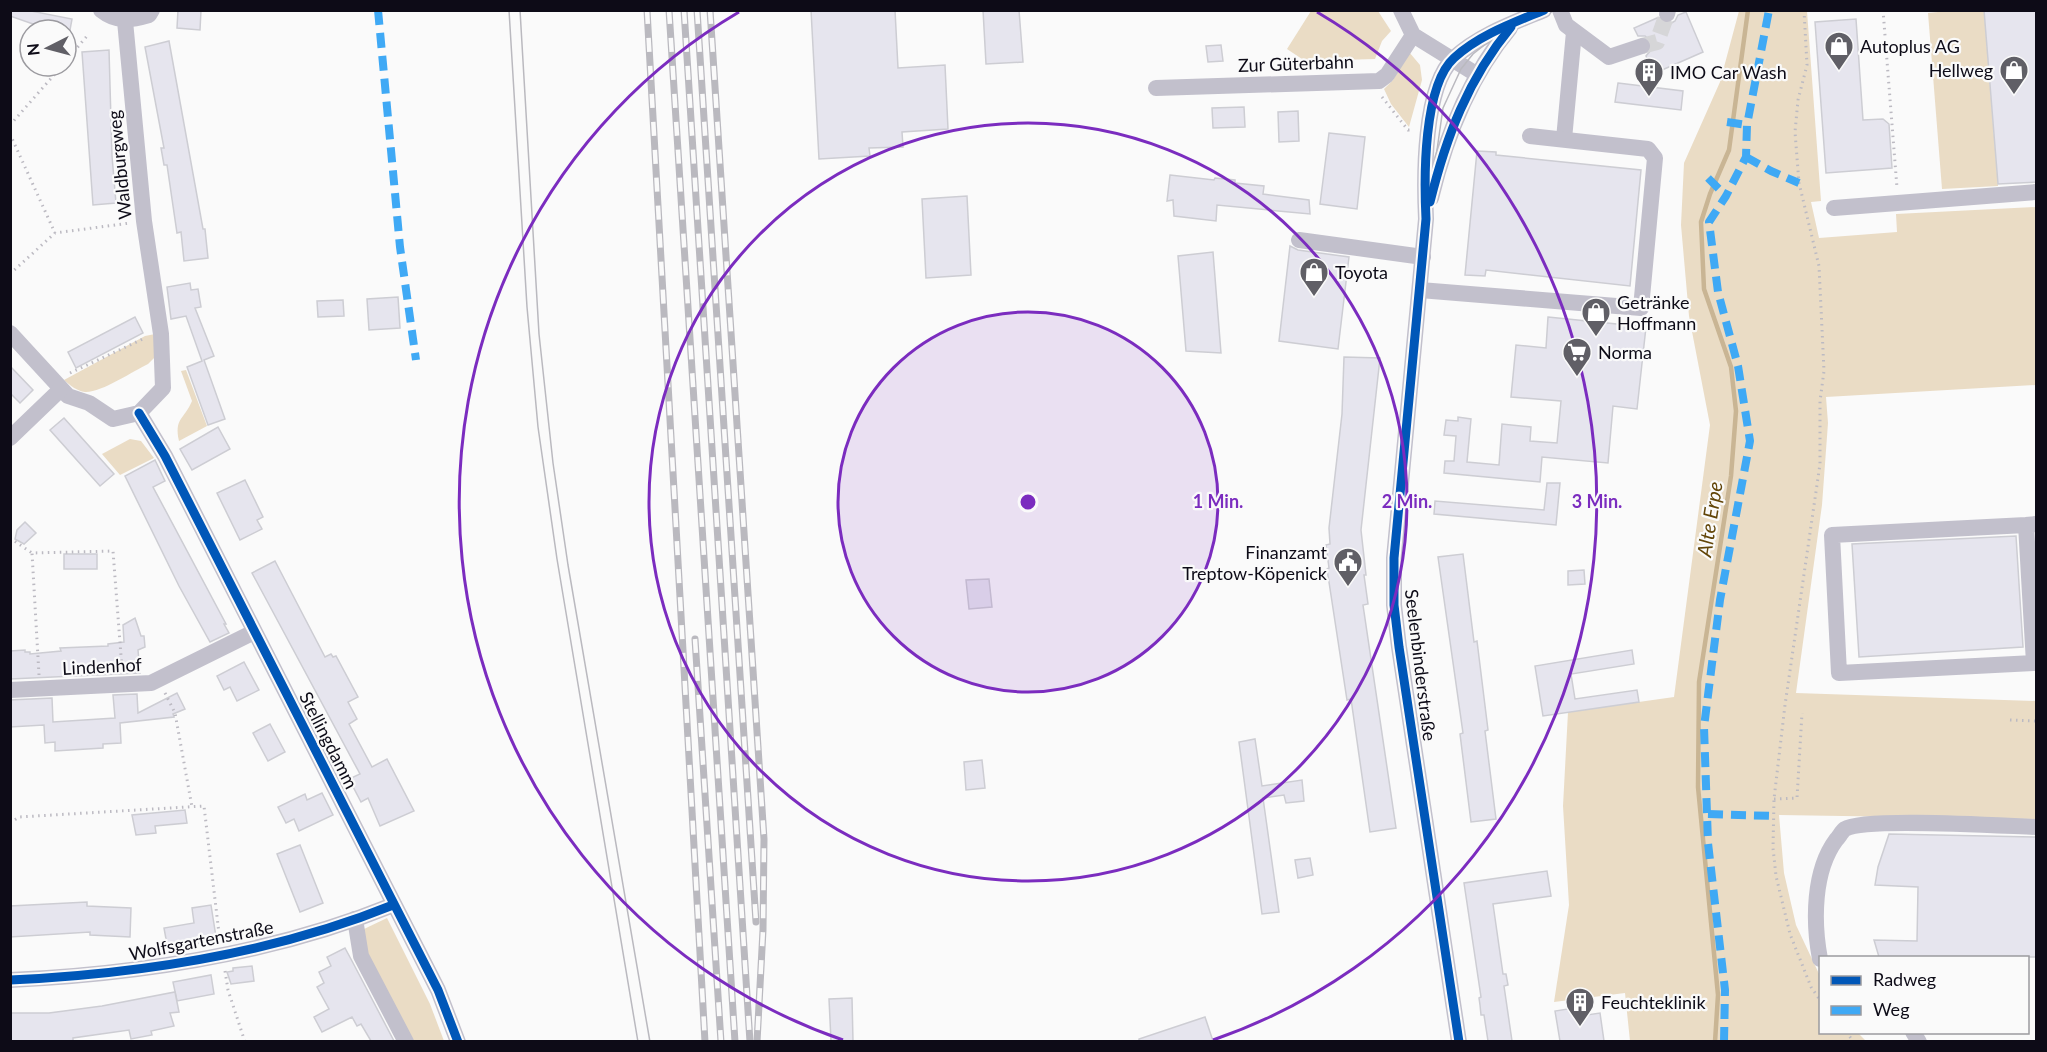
<svg xmlns="http://www.w3.org/2000/svg" width="2047" height="1052" font-family="Lato,sans-serif">
<style>
.green{fill:#eadcc5}
.lines{fill:none;stroke-linecap:round;stroke-linejoin:round}
.stream{stroke:#c9b594;stroke-width:4.5}
.building{fill:#e6e5ee;stroke:#cdcdd3;stroke-width:1.5}
.minor-tunnel{stroke:#d6d6d8;stroke-width:16;stroke-dasharray:16 8;stroke-linecap:butt}
.path{stroke:#bcbac2;stroke-width:3;stroke-dasharray:1.5 4.5;stroke-linecap:butt}
.minor{stroke:#c2c0cc;stroke-width:16}
.tram{stroke:#bab9bf;stroke-width:1.5}
.rail-casing{stroke:#bab9bf;stroke-width:7}
.rail{stroke:#fafafa;stroke-width:4.5;stroke-dasharray:14;stroke-linecap:butt}
.quiet{stroke:#3fa9f5;stroke-width:8;stroke-dasharray:15 8;stroke-linecap:butt}
.cycleway-casing{stroke:#fafafa;stroke-width:13}
.cycleway{stroke:#0057b8;stroke-width:9}
.ring{fill:none;stroke:#7b2cbf;stroke-width:3}
.labels{text-anchor:middle;dominant-baseline:central;stroke-width:4.5;stroke-linejoin:round;paint-order:stroke}
.poi-label{font-size:18px;fill:#0d0b17;stroke:#fafafa;text-anchor:start}
.street-label{font-size:18px;fill:#0d0b17;stroke:#fafafa}
.water-label{font-size:20px;font-style:italic;fill:#624508;stroke:#fafafa}
.centre{fill:#7b2cbf;stroke:#fafafa;stroke-width:3}
.ring-label{font-size:18px;text-anchor:middle;font-weight:bold;fill:#7b2cbf;stroke:#fafafa;stroke-width:4.5;stroke-linejoin:round;paint-order:stroke}
</style>
<rect width="100%" height="100%" fill="#fafafa"/>
<g class="green">
<polygon points="1958,10 1984,11 1998,186 1942,189 1928,13"/>
<polygon points="1311,11 1378,11 1391,31 1382,41 1375,59 1305,61 1287,49"/>
<polygon points="1739,11 1807,11 1821,201 1811,202 1819,238 1897,232 1896,214 2036,207 2036,385 1826,397 1828,423 1822,505 1796,693 2036,701 2036,819 1779,815 1784,873 1796,925 1820,976 1820,1032 1858,1033 1866,1041 1630,1041 1625,993 1554,1002 1569,905 1563,806 1568,712 1674,697 1710,425 1689,316 1681,225 1684,163 1720,82"/>
<polygon points="1409,52 1420,65 1422,80 1409,127 1391,104 1384,89 1393,80"/>
<path d="M155,334V357L148,364C133,371 101,393 85,392C77,391 71,386 64,380L145,336Z"/>
<path d="M186,370L207,426L179,441C174,418 184,420 192,401L181,371Z"/>
<polygon points="130,439 141,441 154,458 120,475 102,454"/>
<polygon points="387,918 430,1004 444,1041 410,1041 363,951 364,929"/>
</g>
<g class="lines">
<polyline class="stream" points="1715,1042 1718,995 1698,787 1699,682 1731,476 1736,411 1731,367 1704,289 1701,222 1710,194 1729,150 1748,10"/>
</g>
<g class="building">
<polygon points="10,10 26,10 72,19 70,30 35,30 36,25 10,16"/>
<polygon points="178,10 201,10 200,30 177,28"/>
<polygon points="811,10 895,10 898,68 945,65 948,129 902,132 903,147 869,148 870,156 819,159"/>
<polygon points="983,10 1019,10 1023,62 986,64"/>
<polygon points="1984,10 2037,10 2037,182 1998,184"/>
<polygon points="1686,12 1703,52 1653,74 1646,56 1652,49 1652,42 1645,36 1638,36 1634,28 1657,18 1664,24 1670,24 1675,21 1678,15"/>
<polygon points="1856,19 1863,120 1883,119 1889,124 1892,168 1826,173 1815,22"/>
<polygon points="169,41 203,229 205,229 208,258 184,261 181,232 177,233 167,165 164,165 161,148 164,148 145,47"/>
<polygon points="1221,45 1223,61 1208,62 1206,46"/>
<polygon points="109,50 112,156 116,203 93,205 82,52"/>
<polygon points="1618,83 1683,91 1681,110 1615,102"/>
<polygon points="1244,107 1245,127 1213,128 1212,108"/>
<polygon points="1298,111 1299,141 1279,142 1278,112"/>
<polygon points="1329,133 1365,137 1357,209 1320,204"/>
<polygon points="1477,151 1496,152 1496,155 1641,170 1630,286 1486,270 1485,276 1465,275"/>
<polygon points="1170,175 1214,180 1215,178 1235,180 1235,183 1264,186 1263,194 1309,200 1310,214 1217,205 1216,221 1174,216 1173,200 1167,201"/>
<polygon points="967,196 971,275 926,278 922,199"/>
<polygon points="1290,246 1298,250 1349,257 1338,349 1279,341"/>
<polygon points="1213,252 1221,353 1186,351 1178,256"/>
<polygon points="190,283 191,290 198,289 201,307 195,308 214,356 204,360 225,419 208,425 187,367 202,361 186,316 171,319 167,287"/>
<polygon points="398,297 400,328 369,330 367,299"/>
<polygon points="343,300 344,316 318,317 317,301"/>
<polygon points="135,317 143,333 76,368 68,352"/>
<polygon points="1548,317 1646,327 1637,409 1613,406 1608,463 1542,457 1540,482 1444,473 1445,461 1454,461 1456,436 1444,435 1446,420 1458,421 1458,417 1471,419 1467,462 1499,465 1502,424 1531,427 1530,441 1557,443 1561,401 1511,397 1516,345 1546,348"/>
<polygon points="1344,357 1380,358 1361,530 1366,575 1364,575 1368,604 1363,605 1396,828 1370,832 1351,699 1347,700 1327,569 1329,568 1326,545 1330,544 1329,528 1342,414"/>
<polygon points="10,366 33,390 20,403 10,393"/>
<polygon points="64,418 114,474 100,486 50,430"/>
<polygon points="218,427 230,449 192,470 180,449"/>
<polygon points="155,460 165,481 153,487 226,624 224,624 229,633 210,642 179,586 125,476"/>
<polygon points="245,480 263,517 257,520 262,529 240,540 217,493"/>
<polygon points="1547,483 1560,483 1556,525 1434,514 1435,501 1544,510"/>
<polygon points="25,522 36,533 24,544 15,539 17,530"/>
<polygon points="2016,536 2023,647 1859,657 1852,544"/>
<rect x="64" y="554" width="33" height="15"/>
<polygon points="1463,554 1474,642 1477,641 1488,730 1485,731 1496,819 1471,822 1460,734 1463,733 1438,557"/>
<polygon points="275,561 325,657 331,654 333,657 336,656 358,697 348,702 357,719 349,724 372,767 387,759 414,811 380,826 368,798 361,802 349,779 360,774 252,573"/>
<polygon points="1584,570 1585,584 1568,585 1568,571"/>
<polygon points="989,579 992,607 969,609 966,580"/>
<polygon points="135,618 141,636 144,636 145,647 138,650 140,673 10,679 10,651 25,650 25,652 30,652 30,654 61,651 60,648 108,646 108,644 124,642 123,625"/>
<polygon points="1632,650 1634,664 1571,674 1575,699 1637,690 1639,702 1543,716 1535,666"/>
<polygon points="244,662 259,690 237,701 230,687 224,690 217,676"/>
<polygon points="177,693 185,709 173,714 174,717 120,723 121,743 103,744 103,748 55,751 55,742 45,743 44,725 10,727 10,700 52,698 53,722 115,718 113,695 137,694 138,713"/>
<polygon points="270,724 285,752 268,761 253,733"/>
<polygon points="1255,739 1262,786 1302,780 1304,801 1286,803 1284,795 1263,798 1279,912 1262,914 1239,742"/>
<polygon points="982,760 985,788 966,790 964,762"/>
<polygon points="322,793 333,815 299,831 294,819 286,823 278,807 305,794 307,800"/>
<polygon points="185,810 187,823 155,826 156,833 136,835 132,815"/>
<polygon points="1889,834 2037,837 2037,957 1879,957 1874,940 1917,941 1918,887 1875,885 1878,867"/>
<polygon points="300,845 323,903 300,912 277,854"/>
<polygon points="1310,858 1313,875 1298,878 1295,860"/>
<polygon points="1547,871 1551,896 1493,904 1503,974 1506,974 1508,985 1504,986 1512,1041 1488,1041 1484,1015 1481,1015 1480,1005 1479,998 1481,997 1464,883"/>
<polygon points="87,902 87,906 131,908 130,937 90,935 90,932 10,937 10,906"/>
<polygon points="211,905 216,937 205,940 205,942 168,950 164,928 194,923 192,908"/>
<polygon points="345,948 352,961 394,1041 371,1041 361,1024 357,1026 352,1017 322,1032 314,1017 329,1009 317,987 324,983 319,972 331,966 327,957"/>
<polygon points="252,966 254,981 231,984 227,972 233,971 233,968"/>
<polygon points="211,975 214,994 177,1001 173,982"/>
<polygon points="175,992 179,1012 170,1013 174,1026 151,1031 152,1035 131,1039 129,1030 73,1038 73,1041 10,1041 10,1013 49,1013 102,1006"/>
<polygon points="852,998 853,1041 831,1041 829,999"/>
<polygon points="1586,1006 1587,1015 1600,1013 1604,1041 1560,1041 1555,1011"/>
<polygon points="1205,1017 1213,1041 1139,1041 1139,1039"/>
</g>
<g class="lines">
<polyline class="minor-tunnel" points="1642,46 1657,42 1667,14"/>
<g class="path">
<polyline points="1804,10 1807,65 1798,100 1795,132 1799,183 1819,266 1824,371 1820,401 1820,464 1785,705 1774,799 1773,848 1776,876 1790,934 1811,987 1820,1000"/>
<polyline points="1883,10 1897,188"/>
<polyline points="66,61 87,36"/>
<polyline points="1382,97 1408,130 1412,130"/>
<polyline points="10,125 62,66"/>
<polyline points="10,134 55,233"/>
<polyline points="10,274 55,233 130,223"/>
<polyline points="70,373 145,338"/>
<polyline points="10,538 32,553"/>
<polyline points="39,675 32,553 113,551 122,669"/>
<polyline points="165,693 175,713 192,807"/>
<polyline points="2010,720 2036,721"/>
<polyline points="1774,799 1797,798 1802,713"/>
<polyline points="10,823 19,817 204,806 220,942"/>
<polyline points="225,971 228,990 245,1042"/>
<polyline points="1846,1032 1854,1042"/>
</g>
<g class="minor">
<path d="M101,10C117,23 132,20 149,15L152,10"/>
<polyline points="1401,10 1413,35 1476,74"/>
<polyline points="1560,10 1566,25 1609,57 1642,46"/>
<polyline points="1667,14 1668,10"/>
<polyline points="1156,88 1379,81 1387,75 1413,35"/>
<polyline points="1564,139 1574,32"/>
<path d="M1431,198C1446,136 1469,77 1510,28"/>
<polyline points="1834,208 2036,192"/>
<polyline points="1299,240 1423,257"/>
<polyline points="1420,290 1641,308 1655,158 1648,149 1530,136"/>
<polyline points="10,333 68,396 89,403 113,419 139,413 163,388 161,334 144,221 125,21"/>
<polyline points="139,413 165,456 438,990 458,1042"/>
<polyline points="10,438 61,389"/>
<polyline points="2026,525 2034,663 1839,673 1832,535 2026,525 2036,524"/>
<polyline points="10,690 151,683 254,632"/>
<polyline points="355,919 361,956 406,1042"/>
<path d="M1820,959C1813,922 1813,871 1836,840C1839,837 1842,831 1845,829C1864,817 2005,826 2036,827"/>
<path d="M10,980C141,974 272,954 393,905"/>
<polyline points="1913,1032 1919,1042"/>
<path d="M1459,1042L1399,647L1394,605V558L1426,219C1424,179 1423,86 1454,58C1479,35 1513,23 1544,10"/>
</g>
<g class="tram">
<polyline points="509,10 527,307 538,427 557,559 638,1042"/>
<polyline points="520,10 539,334 553,463 568,565 650,1042"/>
<polyline points="1463,1042 1401,642 1396,567 1434,171 1443,108 1461,69 1473,54 1487,43 1508,32 1555,10"/>
</g>
<g class="rail-casing">
<g id="rail">
<polyline points="647,10 705,1042"/>
<polyline points="669,10 735,1042"/>
<polyline points="684,10 750,1042"/>
<polyline points="697,10 756,922"/>
<polyline points="710,10 764,839 763,930 757,1042"/>
<polyline points="695,639 721,1042"/>
</g>
</g>
<use href="#rail" class="rail"/>
<g class="quiet">
<polyline points="378,10 400,247 416,360"/>
<polyline points="1727,122 1747,125"/>
<polyline points="1746,157 1771,171 1799,183"/>
<polyline points="1708,178 1726,196"/>
<polyline points="1708,814 1774,816"/>
<polyline points="1724,1042 1725,990 1708,843 1704,727 1720,600 1750,441 1738,366 1718,292 1709,222 1726,196 1746,157 1747,125 1769,10"/>
</g>
<g class="cycleway-casing">
<g id="cycleway">
<path d="M1430,202C1446,137 1468,79 1511,27"/>
<polyline points="139,413 165,456 438,990 458,1042"/>
<path d="M10,980C141,974 272,954 393,905"/>
<path d="M1459,1042L1399,647L1394,605V558L1426,219C1424,179 1423,86 1454,58C1479,35 1513,23 1544,10"/>
</g>
</g>
<use href="#cycleway" class="cycleway"/>
</g>
<circle cx="1028" cy="502" r="190" fill="#7b2cbf" fill-opacity=".12"/>
<g class="ring">
<circle cx="1028" cy="502" r="190"/>
<circle cx="1028" cy="502" r="379"/>
<path d="M843 1040A569 569 0 0 1 739 12M1317 12A569 569 0 0 1 1213 1040"/>
</g>
<defs>
<g id="shop-pin" transform="scale(1.5)"><path d="M0 17L-7.5 6A9.5 9.5 0 1 1 7.5 6Z" fill="#605f66" stroke="#fafafa"/><path d="M-5-2.5h2.3a2.7 3.5 0 0 1 5.4 0H5L5.5 6h-11ZM-1.5-2.5h3a1.5 2.3 0 0 0-3 0Z" fill="#fff"/></g>
<g id="building-pin" transform="scale(1.5)"><path d="M0 17L-7.5 6A9.5 9.5 0 1 1 7.5 6Z" fill="#605f66" stroke="#fafafa"/><path d="M-4-6H4V6H1V3H-1V6H-4ZM-2.5-4.3h1.7v1.8h-1.7ZM.8-4.3h1.7v1.8H.8ZM-2.5-1h1.7V.8h-1.7ZM.8-1h1.7V.8H.8Z" fill="#fff"/></g>
<g id="supermarket-pin" transform="scale(1.5)"><path d="M0 17L-7.5 6A9.5 9.5 0 1 1 7.5 6Z" fill="#605f66" stroke="#fafafa"/><path d="M-6-5.5h2.5l.6 2H6L4.5 2H-2.5L-4.4-4H-6ZM-1.5 3.2a1.3 1.3 0 1 0 .1 0ZM3 3.2a1.3 1.3 0 1 0 .1 0Z" fill="#fff"/></g>
<g id="civic-pin" transform="scale(1.5)"><path d="M0 17L-7.5 6A9.5 9.5 0 1 1 7.5 6Z" fill="#605f66" stroke="#fafafa"/><path d="M-.6-6.5H3V-4.5H.6V-3L4-1V1h2V6H-6V1h2V-1L-.6-3ZM-1.2 2.5V6h2.4V2.5Z" fill="#fff"/></g>
</defs>
<g fill-rule="evenodd">
<use href="#shop-pin" x="1839" y="46"/>
<use href="#shop-pin" x="2014" y="70"/>
<use href="#building-pin" x="1649" y="72"/>
<use href="#shop-pin" x="1314" y="272"/>
<use href="#shop-pin" x="1596" y="312"/>
<use href="#supermarket-pin" x="1577" y="352"/>
<use href="#civic-pin" x="1348" y="562"/>
<use href="#building-pin" x="1580" y="1002"/>
</g>
<g class="labels">
<g class="poi-label">
<text x="1860" y="46">Autoplus AG</text>
<text x="1993" y="70" text-anchor="end">Hellweg</text>
<text x="1670" y="72">IMO Car Wash</text>
<text x="1335" y="272">Toyota</text>
<text x="1617" y="302">Getränke<tspan x="1617" dy="21">Hoffmann</tspan></text>
<text x="1598" y="352">Norma</text>
<text x="1327" y="552" text-anchor="end">Finanzamt<tspan x="1327" dy="21">Treptow-Köpenick</tspan></text>
<text x="1601" y="1002">Feuchteklinik</text>
</g>
<g class="street-label">
<text transform="translate(1296 63) rotate(-2)">Zur Güterbahn</text>
<text transform="translate(119 165) rotate(-96)">Waldburgweg</text>
<text transform="translate(1421 665) rotate(83)">Seelenbinderstraße</text>
<text transform="translate(102 666) rotate(-3)">Lindenhof</text>
<text transform="translate(329 740) rotate(63)">Stellingdamm</text>
<text transform="translate(201 940) rotate(-11)">Wolfsgartenstraße</text>
</g>
<g class="water-label">
<text transform="translate(1709 519) rotate(-81)">Alte Erpe</text>
</g>
</g>
<circle cx="1028" cy="502" r="9" class="centre"/>
<g class="ring-label">
<text x="1218" y="508">1 Min.</text>
<text x="1407" y="508">2 Min.</text>
<text x="1597" y="508">3 Min.</text>
</g>
<rect width="2047" height="1052" fill="none" stroke="#0d0b17" stroke-width="24"/>
<rect x="1819" y="956" width="210" height="78" fill="#fafafa" stroke="#9b9a9f" stroke-width="1.5"/>
<rect x="1831" y="976" width="30" height="9" fill="#0057b8" stroke="#9b9a9f" stroke-width="1.5"/>
<text x="1873" y="986" font-size="18" fill="#0d0b17">Radweg</text>
<rect x="1831" y="1006" width="30" height="9" fill="#3fa9f5" stroke="#9b9a9f" stroke-width="1.5"/>
<text x="1873" y="1016" font-size="18" fill="#0d0b17">Weg</text>
<g transform="translate(48 48) rotate(264)"><circle r="28" fill="#fafafa" stroke="#9b9a9f" stroke-width="1.5"/>
<path d="M0-4.5L10 22L0 15L-10 22Z" fill="#605f66"/>
<text y="-9" font-size="16" font-weight="bold" text-anchor="middle" fill="#0d0b17">N</text>
</g>
</svg>
